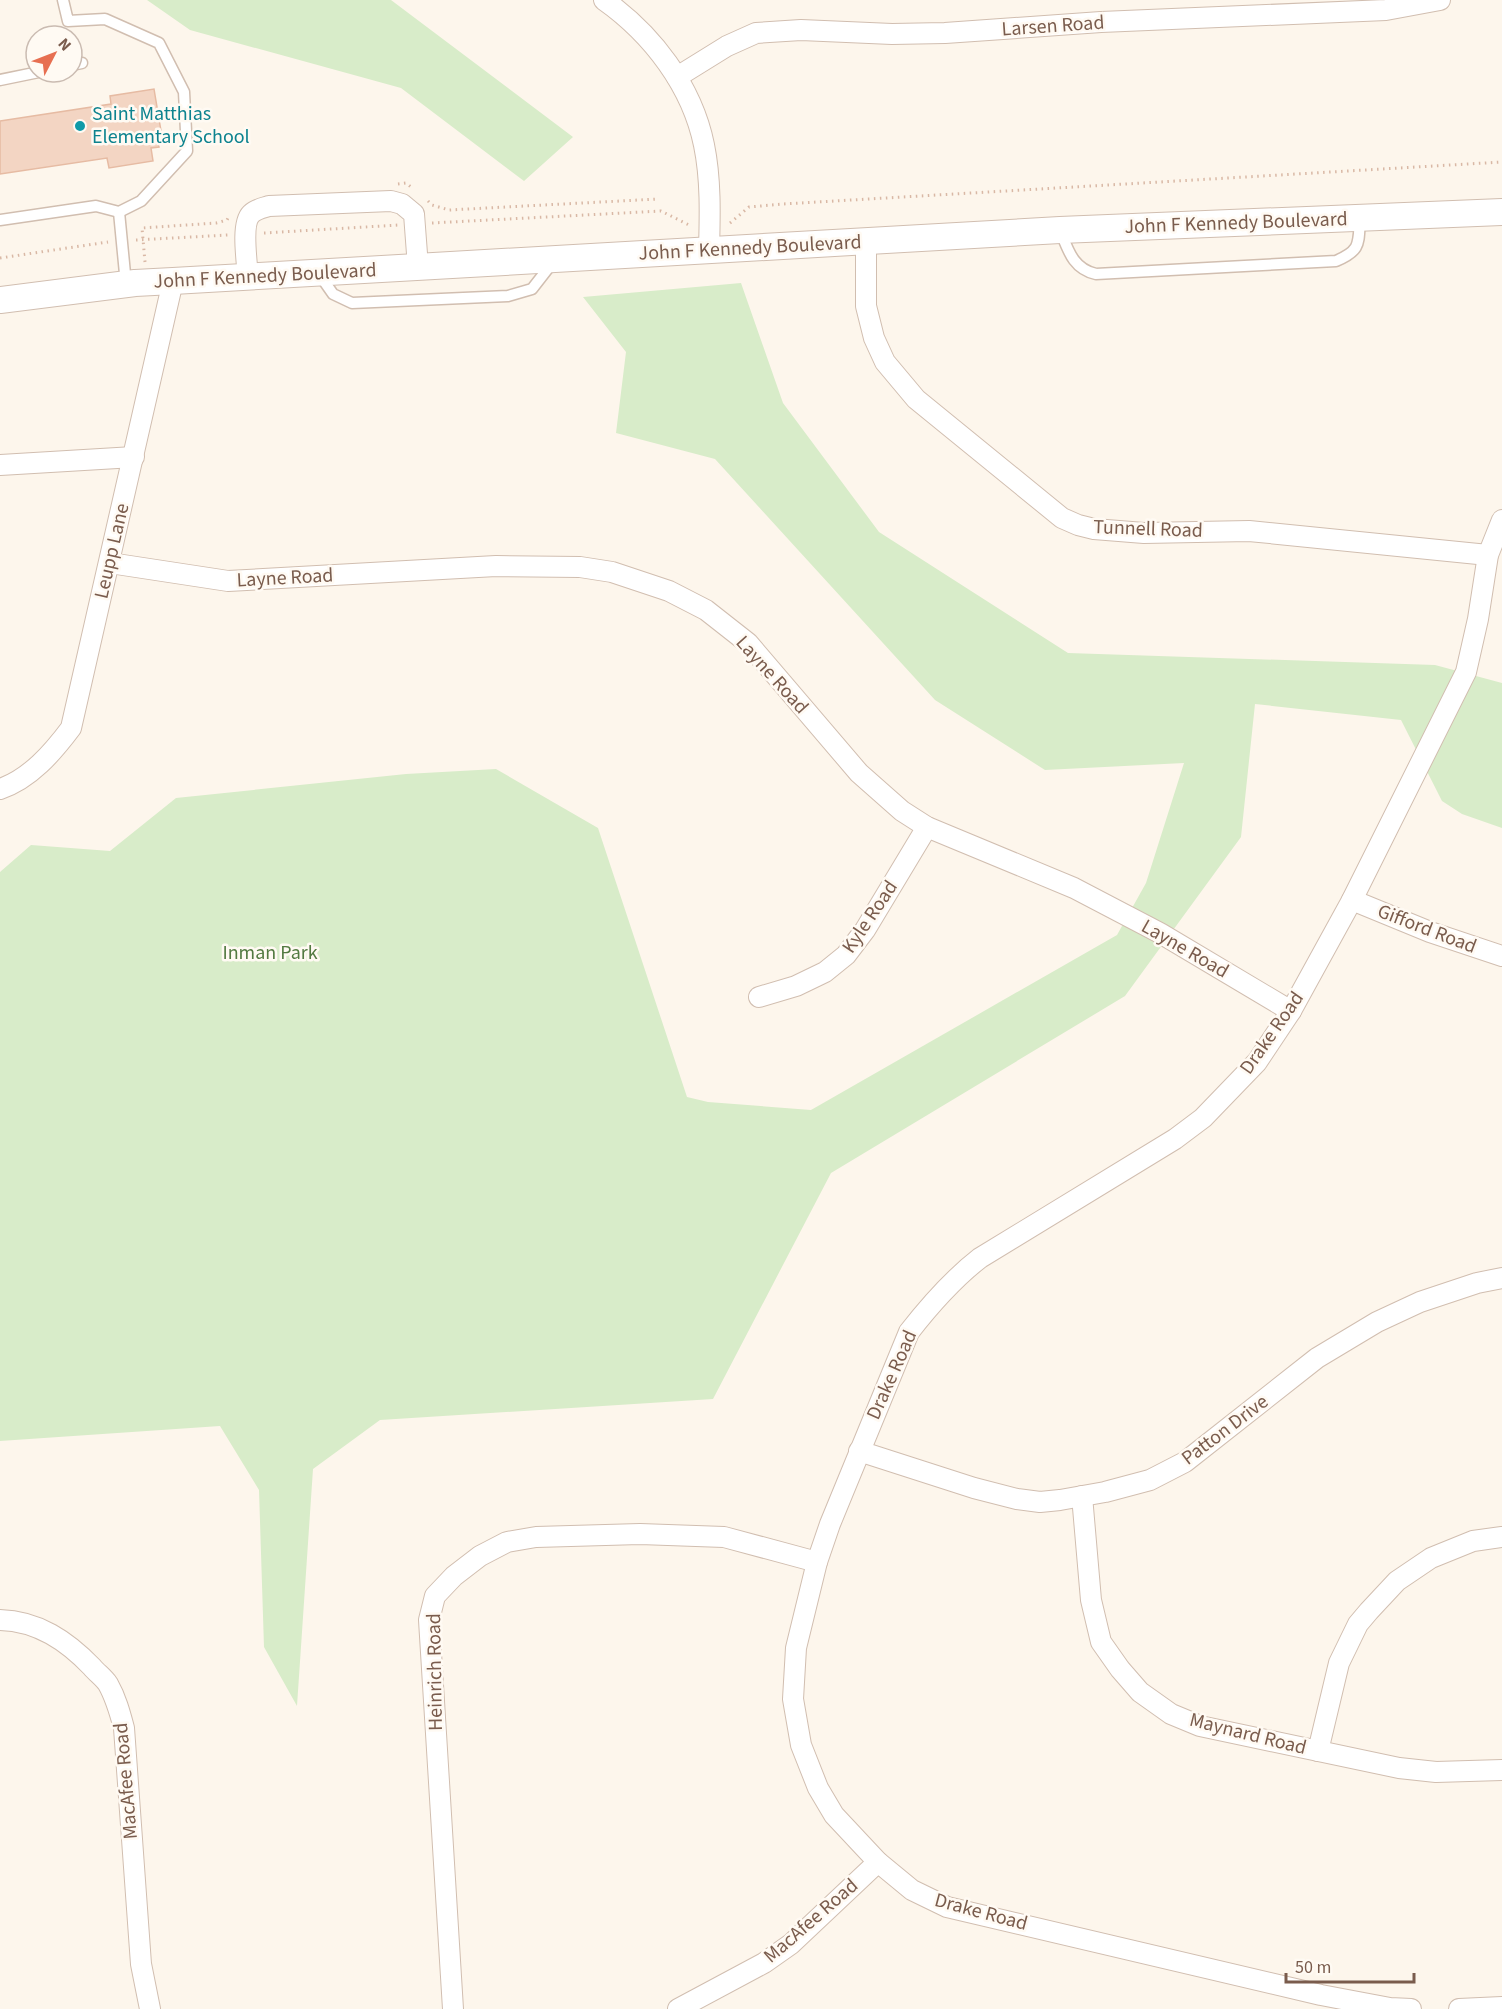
<svg xmlns="http://www.w3.org/2000/svg" width="1502" height="2009" font-family="'Source Sans 3',sans-serif">
<style>
.green{fill:#d8ecc9}
.building{fill:#f3d5c3;stroke:#e6bba3;stroke-width:1.5}
.lines{fill:none;stroke-linecap:round;stroke-linejoin:round}
.service-casing{stroke:#d1beb0;stroke-width:13}
.minor-casing{stroke:#d1beb0;stroke-width:22}
.tertiary-casing{stroke:#d1beb0;stroke-width:28}
.path{stroke:#d9b8a5;stroke-width:3;stroke-dasharray:1.5 4.5;stroke-linecap:butt}
.service{stroke:#fff;stroke-width:10}
.minor{stroke:#fff;stroke-width:20}
.tertiary{stroke:#fff;stroke-width:26}
.culture-dot{fill:#0f9aa8;stroke:#fffaf3;stroke-width:2}
.labels{text-anchor:middle;dominant-baseline:central;stroke-width:5;stroke-linejoin:round;paint-order:stroke}
.street-label{font-size:20px;fill:#7a5c4d;stroke:#fffaf3}
.culture-label{font-size:20px;fill:#0d838f;stroke:#fffaf3;text-anchor:start}
.park-label{font-size:20px;fill:#537a41;stroke:#fffaf3}
</style>
<rect width="100%" height="100%" fill="#fdf6ec"/>
<g class="green">
<polygon points="147,0 391,0 573,137 524,181 401,88 190,30"/>
<polygon points="741,283 783,403 879,532 1068,653 1435,665 1502,683 1502,828 1462,814 1442,801 1401,720 1255,704 1241,837 1125,996 831,1173 713,1399 380,1420 313,1469 297,1706 264,1647 259,1490 220,1426 0,1441 0,872 31,845 110,851 176,798 406,774 496,769 598,828 687,1097 708,1102 811,1110 1117,935 1146,883 1184,763 1045,770 935,700 715,459 616,433 626,352 583,297"/>
</g>
<polygon class="building" points="154,89 161,131 156,132 159,147 151,148 153,161 109,168 107,158 0,174 0,121 111,104 110,96"/>
<g class="lines">
<g class="service-casing">
<g id="service">
<polyline points="72,65 82,63"/>
<polyline points="0,80 39,72"/>
<polyline points="119,212 126,284"/>
<polyline points="0,220 96,206 119,212 141,201 187,151 184,92 159,43 105,19 68,21 63,0"/>
<path d="M1060,230C1068,250 1073,269 1096,274L1336,261C1362,250 1358,243 1360,218"/>
<polyline points="319,274 333,294 352,303 508,296 532,289 553,262"/>
</g>
</g>
<g class="minor-casing">
<g id="minor">
<path d="M604,0C652,34 692,86 704,145C711,179 710,215 709,250"/>
<polyline points="677,77 727,46 756,33 801,30 892,34 945,33 1101,22 1386,10 1440,0"/>
<polyline points="866,241 866,306 874,338 885,362 916,399 1062,518 1078,525 1094,529 1144,533 1249,531 1488,555"/>
<path d="M248,277C247,262 241,224 251,214C256,209 263,208 269,206L391,201L402,204L414,214L418,267"/>
<polyline points="0,465 134,457"/>
<polyline points="110,563 228,581 496,566 580,567 612,572 669,591 706,610 748,643 859,773 902,811 927,827 1074,888 1160,933 1291,1011"/>
<path d="M0,789C30,779 53,752 71,728L173,281"/>
<polyline points="1352,900 1430,932 1502,956"/>
<polyline points="759,997 796,986 825,972 846,955 865,930 927,827"/>
<polyline points="859,1451 974,1488 1017,1499 1040,1502 1060,1500 1105,1492 1150,1480 1185,1462 1317,1358 1377,1322 1420,1302 1477,1283 1502,1278"/>
<polyline points="1082,1496 1091,1600 1101,1642 1120,1669 1140,1692 1171,1714 1200,1726 1399,1768 1436,1772 1502,1770"/>
<path d="M0,1620C38,1621 67,1641 92,1667C97,1673 104,1678 108,1684C116,1698 120,1713 124,1728L141,1964L150,2009"/>
<polyline points="1318,1751 1339,1663 1358,1624 1369,1611 1397,1581 1431,1558 1473,1541 1502,1537"/>
<polyline points="453,2009 429,1620 435,1596 454,1576 480,1556 507,1542 536,1537 640,1534 724,1537 817,1562"/>
<polyline points="678,2009 764,1963 791,1944 878,1862"/>
<path d="M1411,2009L1390,2008L1321,1995L947,1907L912,1890L878,1862L834,1815L818,1788L801,1745L793,1699L796,1648L817,1562L830,1524L909,1332C930,1305 953,1279 980,1258L1175,1139L1203,1118L1257,1062L1291,1011L1352,900L1466,672L1478,619L1488,555L1502,520"/>
<polyline points="1459,2009 1502,2007"/>
</g>
</g>
<g class="tertiary-casing">
<polyline id="tertiary" points="0,300 135,283 173,281 1060,230 1502,212"/>
</g>
<g class="path">
<polyline points="398,184 406,183 411,187"/>
<polyline points="428,201 432,205 449,210 658,199"/>
<polyline points="432,223 661,211 691,226"/>
<polyline points="730,223 749,207 783,204 1502,162"/>
<polyline points="264,233 399,225"/>
<polyline points="136,240 228,235"/>
<polyline points="0,258 108,242"/>
<polyline points="145,262 142,228 216,223 227,220 228,218"/>
</g>
<use href="#service" class="service"/>
<use href="#minor" class="minor"/>
<use href="#tertiary" class="tertiary"/>
</g>
<circle class="culture-dot" cx="80" cy="126" r="6"/>
<g class="labels">
<g class="street-label">
<text transform="translate(1053 26) rotate(-4)">Larsen Road</text>
<text transform="translate(1236 223) rotate(-2)">John F Kennedy Boulevard</text>
<text transform="translate(750 248) rotate(-3)">John F Kennedy Boulevard</text>
<text transform="translate(265 276) rotate(-3)">John F Kennedy Boulevard</text>
<text transform="translate(1148 529) rotate(2)">Tunnell Road</text>
<text transform="translate(112 551) rotate(-77)">Leupp Lane</text>
<text transform="translate(285 578) rotate(-3)">Layne Road</text>
<text transform="translate(772 675) rotate(48)">Layne Road</text>
<text transform="translate(870 917) rotate(-56)">Kyle Road</text>
<text transform="translate(1427 929) rotate(21)">Gifford Road</text>
<text transform="translate(1185 949) rotate(30)">Layne Road</text>
<text transform="translate(1272 1033) rotate(-55)">Drake Road</text>
<text transform="translate(892 1375) rotate(-66)">Drake Road</text>
<text transform="translate(1225 1430) rotate(-37)">Patton Drive</text>
<text transform="translate(435 1672) rotate(-91)">Heinrich Road</text>
<text transform="translate(1248 1734) rotate(14)">Maynard Road</text>
<text transform="translate(126 1781) rotate(-95)">MacAfee Road</text>
<text transform="translate(981 1912) rotate(15)">Drake Road</text>
<text transform="translate(811 1921) rotate(-41)">MacAfee Road</text>
</g>
<g class="culture-label">
<text x="92" y="114">Saint Matthias<tspan x="92" dy="23">Elementary School</tspan></text>
</g>
<g class="park-label">
<text x="270" y="953">Inman Park</text>
</g>
</g>
<g transform="translate(54 54) rotate(48)"><circle r="28" fill="#fffaf3" stroke="#cabbb1" stroke-width="1.5"/>
<path d="M0-4.5L10 22L0 15L-10 22Z" fill="#e76f51"/>
<text y="-9" font-size="16" font-weight="bold" text-anchor="middle" fill="#7a5c4d">N</text>
</g>
<path d="M1286 1973v9h128v-9" fill="none" stroke="#7a5c4d" stroke-width="3"/>
<text x="1295" y="1973" font-size="18" fill="#7a5c4d" stroke="#fffaf3" stroke-width="4.5" paint-order="stroke">50 m</text>
</svg>
